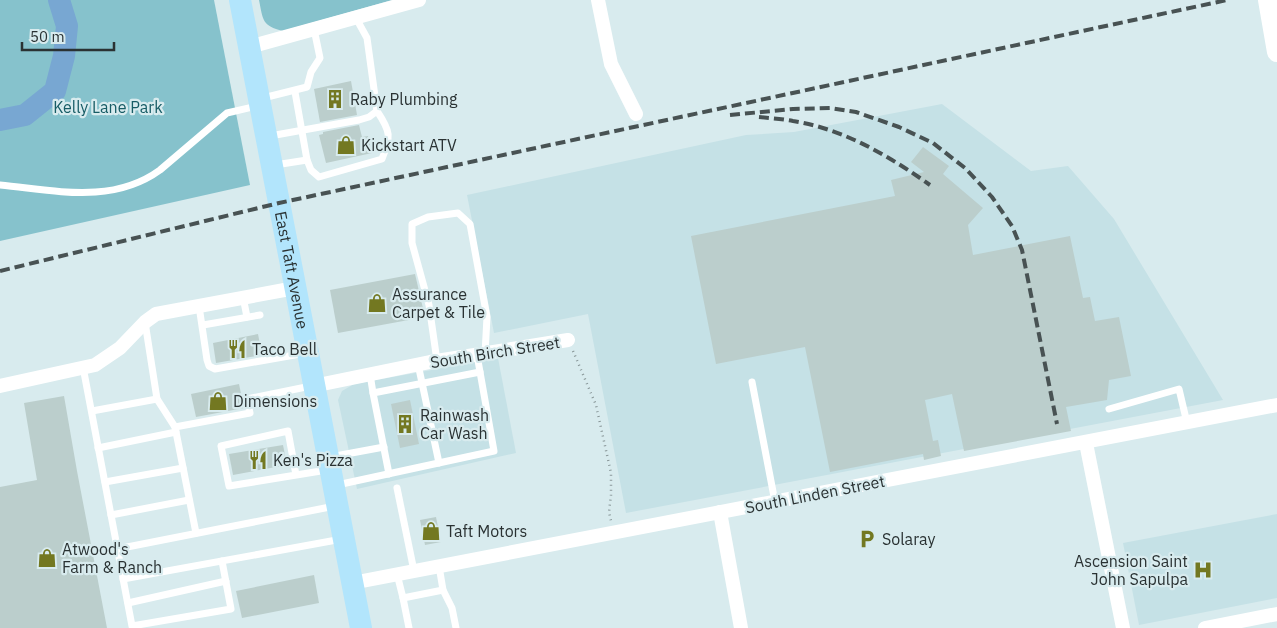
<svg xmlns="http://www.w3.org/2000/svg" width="1277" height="628" font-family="'IBM Plex Sans',sans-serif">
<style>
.built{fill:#c5e1e6}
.green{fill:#86c2cc}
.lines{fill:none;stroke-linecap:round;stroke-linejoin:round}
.river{stroke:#78a7d2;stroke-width:22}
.building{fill:#bbcecc}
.path{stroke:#8a989a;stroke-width:2.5;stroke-dasharray:1 4;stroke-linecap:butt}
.lane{stroke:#fff;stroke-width:7}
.street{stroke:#fff;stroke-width:14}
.secondary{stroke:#fff;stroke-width:20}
.primary{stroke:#b2e5fc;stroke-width:22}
.rail{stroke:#485253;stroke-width:4;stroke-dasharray:10 5;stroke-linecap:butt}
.labels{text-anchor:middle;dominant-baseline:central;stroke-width:4.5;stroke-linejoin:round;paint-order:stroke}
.poi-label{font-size:16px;fill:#2a3233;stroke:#d8ebee;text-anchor:start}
.park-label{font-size:16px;fill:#175c65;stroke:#d8ebee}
.street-label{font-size:16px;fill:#2a3233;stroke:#d8ebee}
</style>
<rect width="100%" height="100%" fill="#d8ebee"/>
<g class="built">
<polygon points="942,104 1031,171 1068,166 1114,219 1223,400 626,513 588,314 494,333 467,195 746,135 794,132"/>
<polygon points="498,358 516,453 357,489 338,400 342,391 354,384"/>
<polygon points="1277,514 1277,598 1139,625 1123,543"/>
</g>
<g class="green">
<polygon points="0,0 214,0 250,185 0,241"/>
<path d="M259,0H392L283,31C262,26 263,20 259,0Z"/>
</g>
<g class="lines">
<polyline class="river" points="0,120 25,115 55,91 64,56 67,26 59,0"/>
</g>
<g class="building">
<polygon points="351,81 357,115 320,122 314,89"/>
<polygon points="359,125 362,137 368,136 372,153 326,163 319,135 323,134 323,132"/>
<polygon points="923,147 949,166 943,174 983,208 968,225 973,255 1070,236 1083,298 1090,297 1095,321 1119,317 1131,376 1109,380 1107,400 1066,407 1071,431 964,451 952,394 925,400 933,441 938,440 941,456 924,460 923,454 830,472 805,347 716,364 691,236 895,196 891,180 924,172 911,162"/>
<polygon points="415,274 425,317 338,333 330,290"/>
<polygon points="258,334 262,355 216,363 213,343"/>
<polygon points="239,384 244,408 196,417 191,394"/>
<polygon points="64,396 77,471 107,628 0,628 0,487 37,480 24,403"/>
<polygon points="410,400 419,444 400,448 391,404"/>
<polygon points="283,445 287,465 233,475 229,454"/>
<polygon points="436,517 441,542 425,545 420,520"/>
<polygon points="314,575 319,603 242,618 236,591"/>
</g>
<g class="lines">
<polyline class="path" points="573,351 596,405 611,473 611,495 609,512 611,521"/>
<g class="lane">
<path d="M295,92L307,160L311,170L319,177L382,159C391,136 391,132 377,111"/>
<polyline points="263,98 307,87 311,72 320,58 314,29"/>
<polyline points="270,136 359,120 369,117 377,111 367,38 356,18"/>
<polyline points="275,165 307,160"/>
<path d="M0,185C54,190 112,205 160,170L227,113L257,106"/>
<polyline points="243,297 247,317"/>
<polyline points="199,306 207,360 209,366 215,369 306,353"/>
<polyline points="145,322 157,399 175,427 196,533"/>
<polyline points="203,325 260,315"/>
<polyline points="437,361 429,305 412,243 412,224 428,217 458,213 470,224 487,317 485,354"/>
<polyline points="418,364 439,463"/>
<polyline points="83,367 132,626 231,609 222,561"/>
<polyline points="370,374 373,393"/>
<polyline points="752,382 775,502"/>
<polyline points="1109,409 1179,389 1187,423"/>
<polyline points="92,411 157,399"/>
<polyline points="175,427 250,413 247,399 311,386"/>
<polyline points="98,448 176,432"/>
<polyline points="330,457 384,447"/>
<polyline points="389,474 373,393 480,372"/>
<polyline points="296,475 288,431 221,446 229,486 327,470"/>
<polyline points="105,482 183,468"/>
<polyline points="337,485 494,451 477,355"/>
<polyline points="397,488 414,571"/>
<polyline points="111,515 189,500"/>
<polyline points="117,549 335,506"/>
<polyline points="397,574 403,598 443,590 439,566"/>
<polyline points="123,579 342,539"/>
<polyline points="443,590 452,608 456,628"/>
<polyline points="403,598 409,628"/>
<polyline points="128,603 226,581"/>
</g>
<g class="street">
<polyline points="598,0 611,64 636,114"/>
<polyline points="249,47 419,0"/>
<polyline points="0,386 95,365 120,348 145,322 156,314 295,288"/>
<polyline points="313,386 430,362 568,340"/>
<polyline points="1086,443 1123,628"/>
<polyline points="720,512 741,628"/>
<polyline points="352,583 1277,405"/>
<polyline points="1205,628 1277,614"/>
</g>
<polyline class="secondary" points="1268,0 1277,52"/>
<path class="primary" id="s1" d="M240,0L361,628"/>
<g class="rail">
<polyline points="730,115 793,109 830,108 856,112 899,127 933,143 965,168 992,197 1012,226 1022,250 1057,424"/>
<path d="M759,117C770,118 782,119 793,121C844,129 889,156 930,185"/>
<polyline points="0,271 279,203 1227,0"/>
</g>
</g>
<defs>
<g id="building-bare" transform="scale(1.5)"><path d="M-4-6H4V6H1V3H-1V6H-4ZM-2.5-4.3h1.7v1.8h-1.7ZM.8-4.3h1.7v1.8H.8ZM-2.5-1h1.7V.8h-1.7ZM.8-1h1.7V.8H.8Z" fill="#737821" stroke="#d8ebee" stroke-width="2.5" paint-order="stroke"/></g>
<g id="shop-bare" transform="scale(1.5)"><path d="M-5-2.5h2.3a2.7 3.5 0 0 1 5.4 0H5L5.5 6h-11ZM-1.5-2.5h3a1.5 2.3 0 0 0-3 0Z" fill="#737821" stroke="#d8ebee" stroke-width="2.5" paint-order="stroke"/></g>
<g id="restaurant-bare" transform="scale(1.5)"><path d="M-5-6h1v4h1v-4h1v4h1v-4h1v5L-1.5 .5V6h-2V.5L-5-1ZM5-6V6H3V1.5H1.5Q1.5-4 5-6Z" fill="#737821" stroke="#d8ebee" stroke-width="2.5" paint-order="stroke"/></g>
<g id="parking-bare" transform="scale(1.5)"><path d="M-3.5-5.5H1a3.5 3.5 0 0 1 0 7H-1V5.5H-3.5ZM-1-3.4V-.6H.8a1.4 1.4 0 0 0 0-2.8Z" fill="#737821" stroke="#d8ebee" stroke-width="2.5" paint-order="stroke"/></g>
<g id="hospital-bare" transform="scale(1.5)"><path d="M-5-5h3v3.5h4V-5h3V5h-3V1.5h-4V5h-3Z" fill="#737821" stroke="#d8ebee" stroke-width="2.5" paint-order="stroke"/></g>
</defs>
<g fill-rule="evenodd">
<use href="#building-bare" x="335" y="99"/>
<use href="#shop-bare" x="346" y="145"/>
<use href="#shop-bare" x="377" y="303"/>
<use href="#restaurant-bare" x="237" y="349"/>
<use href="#shop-bare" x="218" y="401"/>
<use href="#building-bare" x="405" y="424"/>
<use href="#restaurant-bare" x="258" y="460"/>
<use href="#shop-bare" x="431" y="531"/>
<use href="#parking-bare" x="867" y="539"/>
<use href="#shop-bare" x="47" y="558"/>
<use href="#hospital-bare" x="1203" y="570"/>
</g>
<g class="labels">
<g class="poi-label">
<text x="350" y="99">Raby Plumbing</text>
<text x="361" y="145">Kickstart ATV</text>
<text x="392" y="294">Assurance<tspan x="392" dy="18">Carpet &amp; Tile</tspan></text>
<text x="252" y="349">Taco Bell</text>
<text x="233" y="401">Dimensions</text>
<text x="420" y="415">Rainwash<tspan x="420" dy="18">Car Wash</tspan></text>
<text x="273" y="460">Ken's Pizza</text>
<text x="446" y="531">Taft Motors</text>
<text x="882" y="539">Solaray</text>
<text x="62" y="549">Atwood's<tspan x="62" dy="18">Farm &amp; Ranch</tspan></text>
<text x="1188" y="561" text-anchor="end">Ascension Saint<tspan x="1188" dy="18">John Sapulpa</tspan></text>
</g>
<g class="park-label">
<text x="108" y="107">Kelly Lane Park</text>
</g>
<g class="street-label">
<text stroke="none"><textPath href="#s1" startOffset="275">East Taft Avenue</textPath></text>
<text transform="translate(495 352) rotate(-9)">South Birch Street</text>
<text transform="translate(815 494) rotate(-11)">South Linden Street</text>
</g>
</g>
<path d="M22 42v8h92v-8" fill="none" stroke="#2a3233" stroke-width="2.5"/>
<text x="30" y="42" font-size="15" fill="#2a3233" stroke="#d8ebee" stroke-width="4" paint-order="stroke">50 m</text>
</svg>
